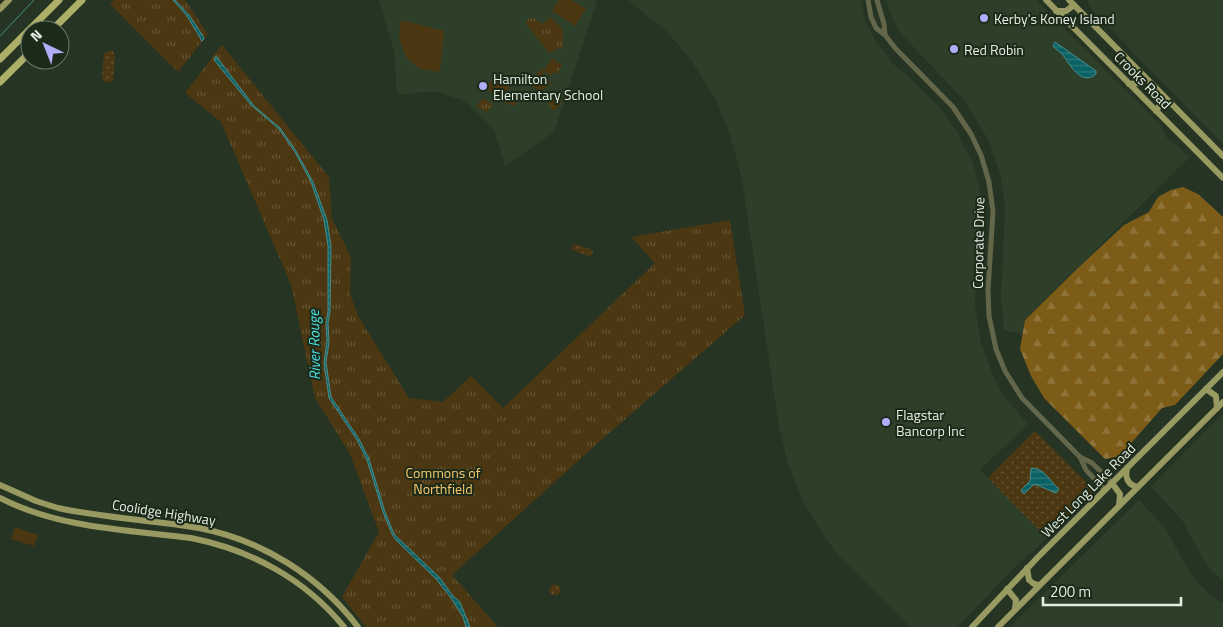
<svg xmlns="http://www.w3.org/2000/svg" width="1223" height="627" font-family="'Titillium Web',sans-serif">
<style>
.built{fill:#2d3f29}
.grass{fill:url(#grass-dots)}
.forest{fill:url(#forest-firs)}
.park{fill:url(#park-tufts)}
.garden{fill:#4b3711}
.water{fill:url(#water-rules);stroke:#4c8c8a}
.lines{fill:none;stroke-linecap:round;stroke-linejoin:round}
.stream{stroke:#4c8c8a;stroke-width:1}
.minor{stroke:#64664a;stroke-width:5}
.major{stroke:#989a61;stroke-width:6}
.highway{stroke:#adaf69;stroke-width:7}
.poi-dot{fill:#b1adfa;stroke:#1c2a19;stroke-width:2}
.labels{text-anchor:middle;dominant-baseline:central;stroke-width:4;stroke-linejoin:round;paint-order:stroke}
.poi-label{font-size:14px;fill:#e5eee3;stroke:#1c2a19;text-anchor:start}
.street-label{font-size:14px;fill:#e5eee3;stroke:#1c2a19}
.park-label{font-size:14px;fill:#f9c86d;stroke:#1c2a19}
.water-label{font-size:15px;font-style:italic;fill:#4de0e4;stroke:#1c2a19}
</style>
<defs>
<pattern id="grass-dots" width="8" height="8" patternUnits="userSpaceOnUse" patternTransform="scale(1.25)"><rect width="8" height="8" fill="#4b3711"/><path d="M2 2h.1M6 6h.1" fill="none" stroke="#655434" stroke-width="1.8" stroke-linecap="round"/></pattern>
<pattern id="forest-firs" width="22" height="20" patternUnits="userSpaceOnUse" patternTransform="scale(1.25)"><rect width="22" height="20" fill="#7d5c18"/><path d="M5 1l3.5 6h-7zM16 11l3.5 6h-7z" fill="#8f7439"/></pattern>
<pattern id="park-tufts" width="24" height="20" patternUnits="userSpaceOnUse" patternTransform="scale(1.25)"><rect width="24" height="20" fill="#4b3711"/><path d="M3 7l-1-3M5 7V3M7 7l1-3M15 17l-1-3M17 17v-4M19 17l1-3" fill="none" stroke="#655434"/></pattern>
<pattern id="water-rules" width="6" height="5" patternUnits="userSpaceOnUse" patternTransform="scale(1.25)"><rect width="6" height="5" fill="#0b6264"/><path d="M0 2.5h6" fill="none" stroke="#2e797a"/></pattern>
</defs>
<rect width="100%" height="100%" fill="#263423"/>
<g class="built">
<polygon points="379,0 594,0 597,1 554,132 505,166 494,129 465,101 435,91 397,95 394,52"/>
<polygon points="628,0 861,0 865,20 876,42 889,57 891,62 909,77 939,107 959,134 960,139 973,163 981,197 975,306 981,343 994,378 1004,396 1028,424 980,470 1047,538 1016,566 957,627 910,627 838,555 823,535 803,501 789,467 779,427 742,180 730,135 716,100 689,57 665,30"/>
<polygon points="886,0 1036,0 1162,127 1166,137 1173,142 1186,154 1191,156 1025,319 1023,334 1004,330 1001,298 1005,208 1001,177 989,141 964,100 901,34 892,18"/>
<polygon points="1088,0 1223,0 1223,144 1131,51 1126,44 1091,9"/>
<polygon points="1223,413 1223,581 1211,570 1202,557 1182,520 1151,487"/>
<polygon points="1139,500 1166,529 1187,568 1196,581 1211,596 1223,603 1223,627 1010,627"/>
</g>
<g class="grass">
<polygon points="108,51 113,51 115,56 113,81 111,82 105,82 102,79 104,54"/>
<polygon points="576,244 592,250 593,254 589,256 572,250 572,246"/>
<polygon points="1035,431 1092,488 1092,494 1047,538 988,478"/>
<circle cx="555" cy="590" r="5.5"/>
</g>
<polygon class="forest" points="1183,187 1198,194 1223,217 1223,354 1175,405 1162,408 1120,456 1105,459 1044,398 1031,376 1020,349 1025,320 1079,267 1124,225 1149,212 1158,197 1171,190"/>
<g class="park">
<polygon points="114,0 185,0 208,34 178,72 110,4"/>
<path d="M551,17L563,30C562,37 564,42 562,49L556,48L555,52L552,51L549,53L526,24L528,19L534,18L542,24Z"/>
<polygon points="222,45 329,177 332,219 351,257 350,294 358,316 409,398 443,402 471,376 503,408 655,263 631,237 730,220 745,315 600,441 452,575 498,627 366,627 342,597 379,532 350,454 315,398 291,285 221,122 185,93"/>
<polygon points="552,58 562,65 557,74 554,72 550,76 544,70"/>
<polygon points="508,93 518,96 515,106 497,100 501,96 504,97"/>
<polygon points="555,96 562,102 554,111 548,104"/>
<polygon points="483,98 493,105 487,112 476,106"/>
</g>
<g class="garden">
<polygon points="559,0 572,0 586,9 575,26 552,11"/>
<polygon points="401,20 444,31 440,72 420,69 406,57 399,38"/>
<polygon points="544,67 543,73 551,83 539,94 531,84 525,84"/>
<polygon points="498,74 510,88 497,99 486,86 491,81 497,82"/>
<polygon points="15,527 38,535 34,546 11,539"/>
</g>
<g class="water">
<polygon points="173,0 175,0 189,15 203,36 204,39 202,41 187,16"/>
<path d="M1055,42L1096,71V74C1081,87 1070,64 1062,54C1059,51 1055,49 1053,46Z"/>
<polygon points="216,56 254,106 280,128 296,151 313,182 327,220 331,246 330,312 328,323 329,343 326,362 331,397 359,439 369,459 385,512 394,534 440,578 453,596 460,602 470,627 466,627 463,617 451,598 436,579 396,540 392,534 383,512 367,460 357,440 329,398 324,363 327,341 326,323 328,312 328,246 324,220 311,182 295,152 279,129 251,105 214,60"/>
<path d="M1031,468C1045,468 1050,482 1059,489L1056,493L1037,485H1033L1024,494L1021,490L1030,481Z"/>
</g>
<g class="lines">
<polyline class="stream" points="0,36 34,0"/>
<g class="minor">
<polyline points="868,0 871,17 876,28 885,35 896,49 953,107 971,134 981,155 989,182 993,212 988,290 989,316 996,349 1005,371 1022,398 1080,457 1086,470 1105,490"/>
<polyline points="877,0 884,24 885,35"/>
<polyline points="1080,457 1092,463 1112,483"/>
</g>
<g class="major">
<polyline points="1046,0 1223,178"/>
<polyline points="1069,0 1223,156"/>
<polyline points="0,9 9,0"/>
<polyline points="1056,11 1066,11 1074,5"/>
<polyline points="1129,84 1139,83 1144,76"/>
<polyline points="1156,111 1160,105 1170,103"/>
<polyline points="1206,389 1216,396 1217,408"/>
<path d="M1127,468C1125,477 1127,485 1138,487"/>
<polyline points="1112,483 1120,494 1119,506"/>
<path d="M0,485L36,501L58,508C105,518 152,520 199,528C262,540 319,576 358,627"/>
<path d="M0,498C58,528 127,530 191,538C251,550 305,579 344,627"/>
<polyline points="1027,568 1029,580 1034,584 1039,585"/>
<polyline points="1007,589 1016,600 1015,609"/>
<polyline points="972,627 1038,557 1223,372"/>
<polyline points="998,627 1223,402"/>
</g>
<g class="highway">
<polyline points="52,30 82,0"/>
<polyline points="0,59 59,0"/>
<polyline points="0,82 30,52"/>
</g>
</g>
<g class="poi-dot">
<circle cx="984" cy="18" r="5"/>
<circle cx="954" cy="49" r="5"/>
<circle cx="483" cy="86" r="5"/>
<circle cx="886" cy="422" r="5"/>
</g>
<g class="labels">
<g class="poi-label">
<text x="994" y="18">Kerby's Koney Island</text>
<text x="964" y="49">Red Robin</text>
<text x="493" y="78">Hamilton<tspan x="493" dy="16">Elementary School</tspan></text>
<text x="896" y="414">Flagstar<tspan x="896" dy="16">Bancorp Inc</tspan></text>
</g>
<g class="street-label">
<text transform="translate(1143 80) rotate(45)">Crooks Road</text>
<text transform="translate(978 243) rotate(-89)">Corporate Drive</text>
<text transform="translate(1088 490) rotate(-45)">West Long Lake Road</text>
<text transform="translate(164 512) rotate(9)">Coolidge Highway</text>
</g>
<g class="park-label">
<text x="443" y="472">Commons of<tspan x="443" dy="16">Northfield</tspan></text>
</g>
<g class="water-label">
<text transform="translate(314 345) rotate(-91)">River Rouge</text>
</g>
</g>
<g transform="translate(45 45) rotate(317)"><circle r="24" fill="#1c2a19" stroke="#6c786a"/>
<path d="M0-4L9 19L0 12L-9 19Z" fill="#b1adfa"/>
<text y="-8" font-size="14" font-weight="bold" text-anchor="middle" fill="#e5eee3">N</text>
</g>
<path d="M1043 597v8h138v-8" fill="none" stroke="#e5eee3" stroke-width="2.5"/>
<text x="1050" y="597" font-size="15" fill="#e5eee3" stroke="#1c2a19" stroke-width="4" paint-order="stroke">200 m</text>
</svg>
